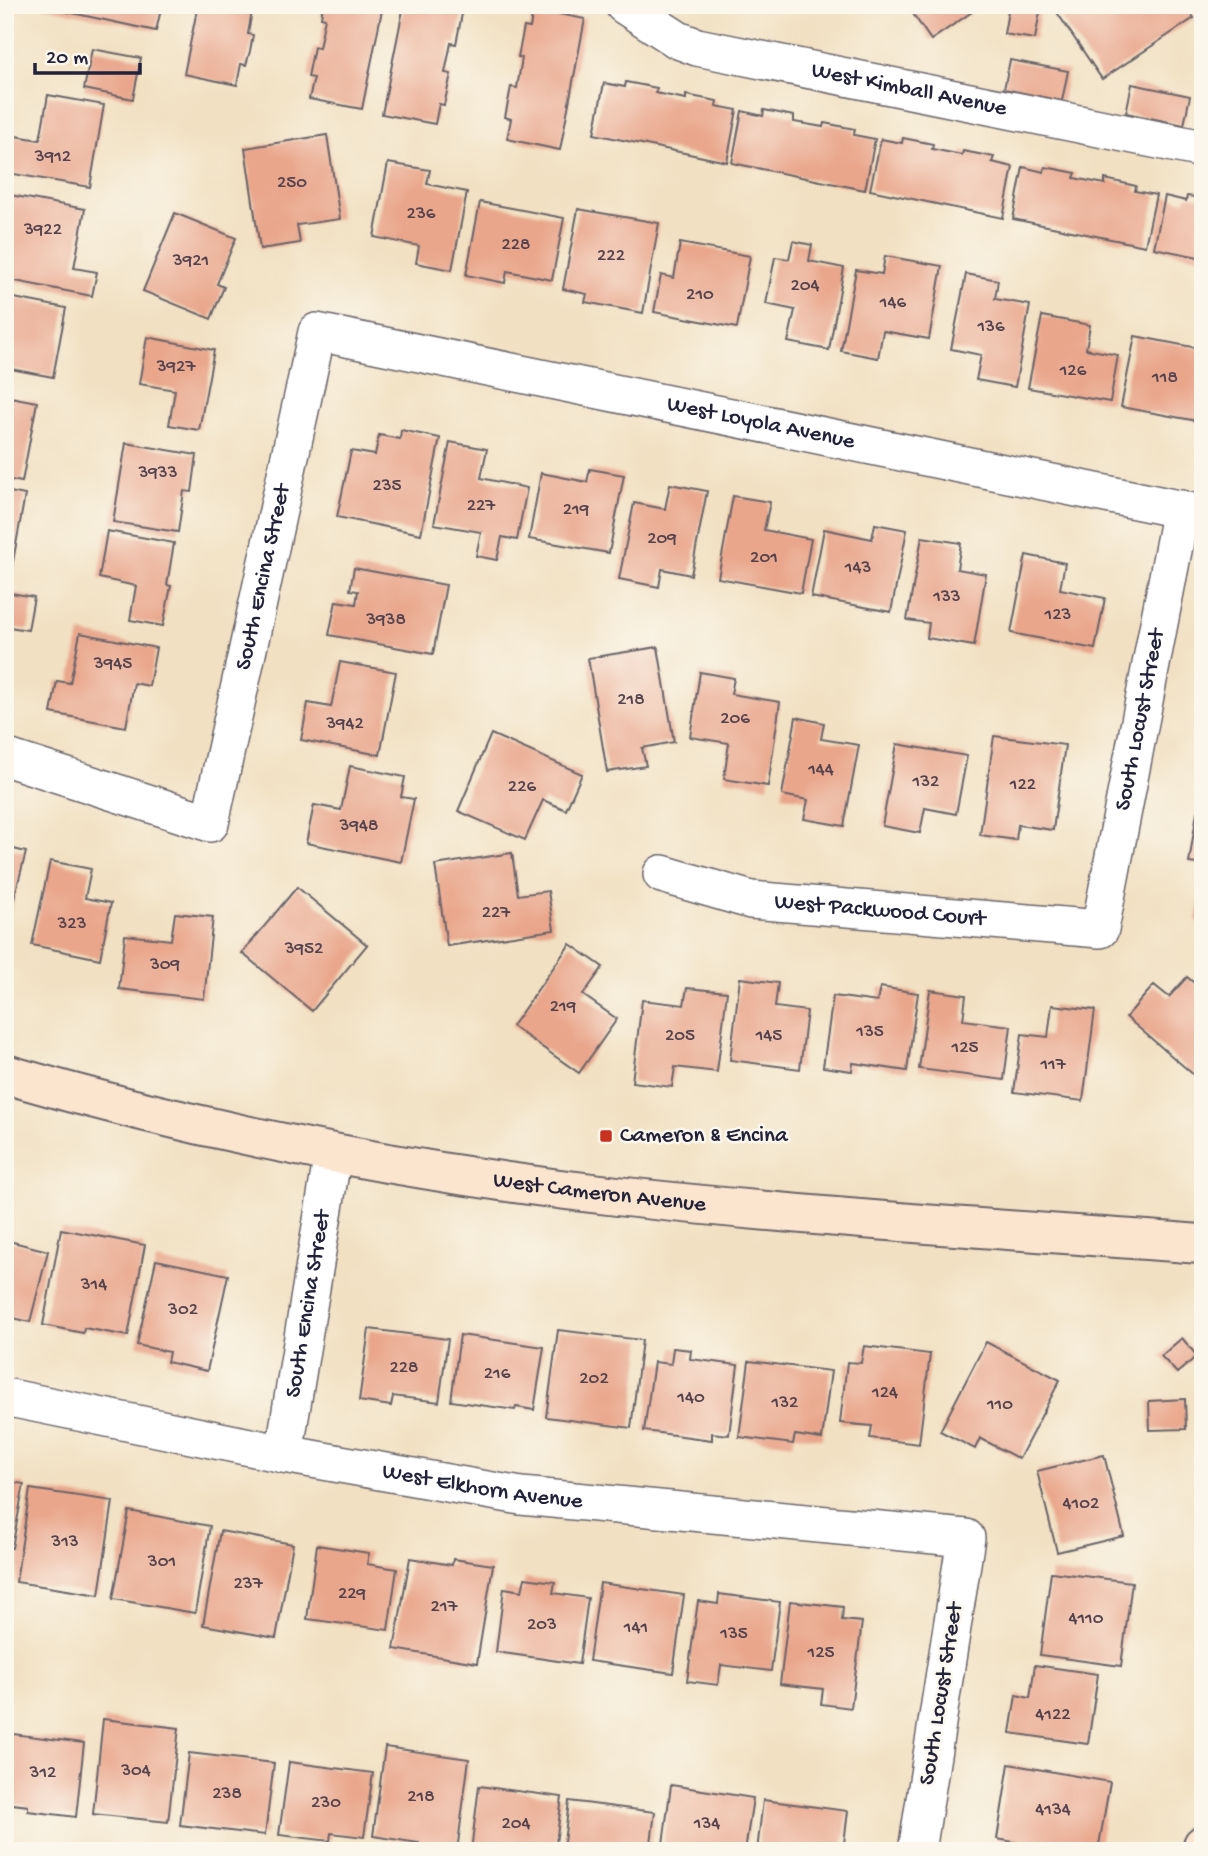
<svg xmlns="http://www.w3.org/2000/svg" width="1208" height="1856" font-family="'Gochi Hand',sans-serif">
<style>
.building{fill:#e9a68b}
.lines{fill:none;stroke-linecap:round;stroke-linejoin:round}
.street-casing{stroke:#6a646a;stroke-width:40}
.secondary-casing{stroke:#6a646a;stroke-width:42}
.street{stroke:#fff;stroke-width:37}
.secondary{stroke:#fce5cf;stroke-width:38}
.poi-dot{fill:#c8321e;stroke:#fbf7ec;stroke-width:2.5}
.labels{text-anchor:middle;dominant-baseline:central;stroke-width:5;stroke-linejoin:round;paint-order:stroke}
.number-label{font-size:19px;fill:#54434f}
.street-label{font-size:23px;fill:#22223b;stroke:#fbf7ec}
.poi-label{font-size:23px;fill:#22223b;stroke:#fbf7ec;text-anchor:start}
</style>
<rect width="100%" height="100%" fill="#fbf7ec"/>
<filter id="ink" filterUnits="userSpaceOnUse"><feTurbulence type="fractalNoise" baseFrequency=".0143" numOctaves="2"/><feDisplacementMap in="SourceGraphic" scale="14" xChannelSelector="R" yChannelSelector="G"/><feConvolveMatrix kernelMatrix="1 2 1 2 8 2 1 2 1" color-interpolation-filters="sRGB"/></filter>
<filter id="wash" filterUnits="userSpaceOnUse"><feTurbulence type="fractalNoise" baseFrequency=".00686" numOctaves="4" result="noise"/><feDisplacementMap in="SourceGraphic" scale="28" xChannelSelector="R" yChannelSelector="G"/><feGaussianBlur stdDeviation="1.57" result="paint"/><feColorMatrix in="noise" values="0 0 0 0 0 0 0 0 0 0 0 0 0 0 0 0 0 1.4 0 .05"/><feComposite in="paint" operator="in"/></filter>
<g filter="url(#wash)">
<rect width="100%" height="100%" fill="#f1e0c1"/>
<g id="blocks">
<g class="building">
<polygon points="35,5 162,5 156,31"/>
<polygon points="198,5 253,5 248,34 253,35 250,51 246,65 241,64 237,85 184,74"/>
<polygon points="323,5 383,5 362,109 309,99 314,78 308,77 314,47 319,48 325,18 321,17"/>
<polygon points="404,5 458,5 456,12 462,14 456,44 451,43 445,73 451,74 444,105 439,104 435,124 382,114"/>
<polygon points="907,5 982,5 931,40"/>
<polygon points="1009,5 1041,6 1035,39 1004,34"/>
<polygon points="1052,5 1185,5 1194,18 1102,79"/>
<polygon points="533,9 585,19 560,150 507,139 511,119 505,117 511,87 517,88 522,58 518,57 524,27 530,28"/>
<polygon points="92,49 141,58 133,99 84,89"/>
<polygon points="1010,60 1068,71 1062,101 1004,89"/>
<polygon points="626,82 657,88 655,93 686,99 686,95 717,101 716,106 737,110 727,162 594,134 604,83 625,87"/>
<polygon points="1132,84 1190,96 1184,125 1126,113"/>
<polygon points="48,95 104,105 90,187 8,173 15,136 40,140"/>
<polygon points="764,110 794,116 794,122 823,127 824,123 855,129 854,135 875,139 865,190 732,163 742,111 763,116"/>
<polygon points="327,135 340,219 297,225 300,243 260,249 245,148"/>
<polygon points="903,138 933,144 932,149 962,155 963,151 994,157 992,162 1013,167 1003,218 870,190 881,139 902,143"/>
<polygon points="388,163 430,170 427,184 467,192 452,270 416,263 419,246 374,237"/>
<polygon points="1023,167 1044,172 1045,167 1076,173 1074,178 1105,184 1105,179 1136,186 1135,191 1156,195 1145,246 1013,219"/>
<polygon points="5,194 85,209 74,268 97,272 92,296 5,279"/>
<polygon points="1165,196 1186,201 1187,196 1203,198 1203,258 1154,248"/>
<polygon points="480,202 564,218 552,280 507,271 505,283 466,275"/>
<polygon points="578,209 659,223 643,313 585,302 587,294 563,289"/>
<polygon points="175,213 236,238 217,284 224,287 211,319 143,291"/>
<polygon points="793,241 812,245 809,261 844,268 829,350 788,342 795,310 766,304 775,257 789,259"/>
<polygon points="680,243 750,256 737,328 654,312 661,275 674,278"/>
<polygon points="885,256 942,266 929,339 883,331 878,358 841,351 856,270 882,274"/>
<polygon points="966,274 998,280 995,299 1030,305 1015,387 976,380 981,355 951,349"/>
<polygon points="9,297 66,308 53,377 5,368 5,315"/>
<polygon points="1042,316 1090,325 1086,349 1118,355 1110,402 1028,388"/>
<polygon points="1135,336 1203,349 1203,422 1121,407"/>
<polygon points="147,337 214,350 199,430 169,425 175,390 139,384"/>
<polygon points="5,396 37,402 22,482 5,479"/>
<polygon points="401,430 440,438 421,534 337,517 351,451 375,455 379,435 400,439"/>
<polygon points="450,442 487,449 481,478 527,488 517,540 502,537 497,560 476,556 481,532 434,524"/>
<polygon points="126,443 197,455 192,492 184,491 178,532 113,522"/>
<polygon points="590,469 624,475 609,553 529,539 541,473 587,482"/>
<polygon points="670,484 707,491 691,575 662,569 659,587 619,579 634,503 665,509"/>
<polygon points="5,491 25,495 10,578 5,577"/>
<polygon points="733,496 770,502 764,530 811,539 801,593 718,578"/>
<polygon points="875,524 907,530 891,612 811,597 824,529 872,539"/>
<polygon points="107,531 174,543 167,585 171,586 163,626 130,620 136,586 99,578"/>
<polygon points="922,537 961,543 957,569 986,574 974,646 927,638 929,623 907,620"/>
<polygon points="1026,555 1065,563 1060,589 1105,598 1095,649 1011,633"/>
<polygon points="354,568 446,585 433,654 329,635 336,601 356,604 358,591 350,590"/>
<polygon points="5,592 34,597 28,630 9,627 7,642"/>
<polygon points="80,633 156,648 149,686 134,683 126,727 51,713 57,681 70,683"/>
<polygon points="658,647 674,742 642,748 646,766 607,772 588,658"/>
<polygon points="340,662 396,672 380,755 301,740 308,703 331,707"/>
<polygon points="700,672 734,678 731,694 780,702 768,786 724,779 729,743 690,737"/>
<polygon points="796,717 824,723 821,739 859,745 844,826 804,819 808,800 782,795"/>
<polygon points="491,734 582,774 566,810 543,800 525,840 458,811"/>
<polygon points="994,736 1065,745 1053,830 1018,825 1016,840 980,835"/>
<polygon points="897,744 967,756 956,814 925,808 920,833 882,826"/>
<polygon points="350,766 405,777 401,797 414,799 401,862 306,843 314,805 341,810"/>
<polygon points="1197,812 1203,813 1203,865 1189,863"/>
<polygon points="5,847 26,852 6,930 5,930"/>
<polygon points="512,853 518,895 548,891 554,930 447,946 435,865"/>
<polygon points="50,861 91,869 85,898 111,903 100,959 32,945"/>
<polygon points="297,887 367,945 312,1011 242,953"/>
<polygon points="1201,892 1203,892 1203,922 1196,921"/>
<polygon points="175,913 213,917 204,999 119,989 125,935 171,940"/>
<polygon points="570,944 603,967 583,995 617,1019 579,1073 512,1026"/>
<polygon points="1187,977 1203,990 1203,1068 1195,1076 1126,1017 1154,985 1169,997"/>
<polygon points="740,978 778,983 775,1007 807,1011 800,1069 730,1060"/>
<polygon points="880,987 918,993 907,1071 853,1063 852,1071 823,1067 833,996 877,1002"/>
<polygon points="687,988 727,992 717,1072 675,1067 672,1087 632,1082 642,1000 684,1005"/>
<polygon points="930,990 966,995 963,1020 1011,1026 1004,1080 919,1069"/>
<polygon points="1052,1005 1095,1010 1083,1101 1014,1092 1022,1034 1048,1037"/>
<polygon points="61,1229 145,1245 128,1336 84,1328 83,1333 43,1325"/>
<polygon points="5,1240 48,1251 30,1322 5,1316"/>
<polygon points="156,1260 228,1275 207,1371 167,1362 169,1352 137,1345"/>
<polygon points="369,1329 448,1339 439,1402 393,1396 391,1406 359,1401"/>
<polygon points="558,1330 642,1340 631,1428 546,1417"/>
<polygon points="460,1335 544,1347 534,1410 516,1407 515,1410 451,1401"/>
<polygon points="1182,1338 1197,1356 1177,1373 1161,1356"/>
<polygon points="986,1342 1060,1380 1019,1459 980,1438 975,1449 940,1431"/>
<polygon points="864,1346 930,1354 919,1444 870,1438 872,1426 840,1423 847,1362 861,1363"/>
<polygon points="673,1348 691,1350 690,1359 738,1365 729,1435 712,1433 712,1440 644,1431 654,1362 671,1364"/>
<polygon points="749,1361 831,1371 822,1439 795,1435 793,1444 739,1437"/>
<polygon points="1185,1399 1186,1429 1150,1430 1149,1401"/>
<polygon points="1104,1455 1124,1536 1057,1552 1037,1471"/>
<polygon points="5,1481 24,1484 12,1548 5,1547"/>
<polygon points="30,1489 113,1501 99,1595 16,1582"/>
<polygon points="129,1511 210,1526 195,1613 113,1599"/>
<polygon points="220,1531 293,1544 276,1638 203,1625"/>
<polygon points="317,1545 369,1553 367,1564 397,1569 388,1630 307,1619"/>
<polygon points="410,1558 452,1565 453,1559 493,1565 477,1663 394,1649"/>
<polygon points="1051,1572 1132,1582 1121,1666 1040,1655"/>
<polygon points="525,1578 555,1582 553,1593 588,1598 579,1664 496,1652 504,1588 522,1591"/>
<polygon points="600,1583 684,1595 673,1673 589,1661"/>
<polygon points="719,1594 780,1602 771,1671 721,1665 718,1685 687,1681 698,1601 718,1604"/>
<polygon points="790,1601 843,1607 842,1620 862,1622 851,1708 821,1704 823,1689 780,1684"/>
<polygon points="1035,1665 1098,1674 1088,1744 1010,1733 1016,1695 1030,1698"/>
<polygon points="103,1719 179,1728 168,1822 93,1814"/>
<polygon points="5,1733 84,1743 76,1817 28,1811 28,1806 5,1803"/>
<polygon points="385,1747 469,1759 457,1851 418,1850 419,1843 373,1836"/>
<polygon points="189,1753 274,1763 265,1835 180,1825"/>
<polygon points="289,1762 373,1773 364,1837 331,1833 330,1841 279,1835"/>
<polygon points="1009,1764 1110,1782 1098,1851 1062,1851 997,1839"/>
<polygon points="671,1785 753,1798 745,1851 662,1851"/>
<polygon points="479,1786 562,1797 555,1851 471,1851"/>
<polygon points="763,1800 848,1811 843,1851 757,1851"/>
<polygon points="569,1801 655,1812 650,1851 563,1851"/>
</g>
</g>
</g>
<g filter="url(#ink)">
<use href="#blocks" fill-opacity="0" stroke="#6a646a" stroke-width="2"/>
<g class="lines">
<g class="street-casing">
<g id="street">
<path id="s1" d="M624,5L678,40L697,47L1203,149"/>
<path id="s2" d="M5,757L210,823L317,332L1203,514"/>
<path id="s3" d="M662,874L751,900L1100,929L1181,509"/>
<path id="s4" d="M5,1397L284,1454L521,1496L966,1538L917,1851"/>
<path id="s5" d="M284,1454L333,1153"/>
</g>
</g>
<g class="secondary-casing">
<g id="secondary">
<path id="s6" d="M5,1074C207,1133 417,1174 626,1197C818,1218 1010,1230 1203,1244"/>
<polyline points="1202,1851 1203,1845"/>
</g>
</g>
<use href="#street" class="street"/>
<use href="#secondary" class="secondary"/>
</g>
</g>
<rect class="poi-dot" x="599" y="1129" width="14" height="14" rx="3.5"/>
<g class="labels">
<g class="number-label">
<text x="53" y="157">3912</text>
<text x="292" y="183">250</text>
<text x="421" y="214">236</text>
<text x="43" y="230">3922</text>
<text x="516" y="245">228</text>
<text x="611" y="256">222</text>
<text x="191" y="261">3921</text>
<text x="805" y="286">204</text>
<text x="700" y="295">210</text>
<text x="893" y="303">146</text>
<text x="991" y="327">136</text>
<text x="176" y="367">3927</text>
<text x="1073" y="371">126</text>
<text x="1165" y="378">118</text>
<text x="158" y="473">3933</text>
<text x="387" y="486">235</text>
<text x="481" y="506">227</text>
<text x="576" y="510">219</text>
<text x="662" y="539">209</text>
<text x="764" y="558">201</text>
<text x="858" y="568">143</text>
<text x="947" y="597">133</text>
<text x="1058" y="615">123</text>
<text x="386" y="620">3938</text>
<text x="113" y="664">3945</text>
<text x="631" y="700">218</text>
<text x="735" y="719">206</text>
<text x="345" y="724">3942</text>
<text x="821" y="770">144</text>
<text x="926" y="782">132</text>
<text x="1023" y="785">122</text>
<text x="522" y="787">226</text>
<text x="359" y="826">3948</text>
<text x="496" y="913">227</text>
<text x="72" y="924">323</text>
<text x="304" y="949">3952</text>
<text x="165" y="965">309</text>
<text x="563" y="1007">219</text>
<text x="870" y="1032">135</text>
<text x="680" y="1036">205</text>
<text x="769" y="1036">145</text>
<text x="965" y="1048">125</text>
<text x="1053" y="1065">117</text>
<text x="94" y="1285">314</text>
<text x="183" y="1310">302</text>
<text x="404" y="1368">228</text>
<text x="497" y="1374">216</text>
<text x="594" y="1379">202</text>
<text x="885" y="1393">124</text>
<text x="691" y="1398">140</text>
<text x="785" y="1403">132</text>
<text x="1000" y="1405">110</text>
<text x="1081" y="1504">4102</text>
<text x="65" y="1542">313</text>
<text x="162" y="1562">301</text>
<text x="248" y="1584">237</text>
<text x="352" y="1594">229</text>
<text x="444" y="1607">217</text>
<text x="1086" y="1619">4110</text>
<text x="542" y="1625">203</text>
<text x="636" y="1628">141</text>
<text x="734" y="1634">135</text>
<text x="821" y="1653">125</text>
<text x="1053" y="1715">4122</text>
<text x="136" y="1771">304</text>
<text x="43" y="1773">312</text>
<text x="227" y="1794">238</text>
<text x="421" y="1797">218</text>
<text x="326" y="1803">230</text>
<text x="1053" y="1810">4134</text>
<text x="516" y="1824">204</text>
<text x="707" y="1824">134</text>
</g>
<g class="street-label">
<text stroke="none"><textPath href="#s1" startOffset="301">West Kimball Avenue</textPath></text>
<text stroke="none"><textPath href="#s2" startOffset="1171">West Loyola Avenue</textPath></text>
<text stroke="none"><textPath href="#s2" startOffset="467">South Encina Street</textPath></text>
<text stroke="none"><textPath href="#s3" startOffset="656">South Locust Street</textPath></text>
<text stroke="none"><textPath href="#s3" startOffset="222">West Packwood Court</textPath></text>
<text stroke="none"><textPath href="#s6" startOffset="607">West Cameron Avenue</textPath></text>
<text stroke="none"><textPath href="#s5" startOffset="152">South Encina Street</textPath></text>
<text stroke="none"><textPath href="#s4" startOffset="486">West Elkhorn Avenue</textPath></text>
<text transform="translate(942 1694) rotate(-81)">South Locust Street</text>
</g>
<g class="poi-label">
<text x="620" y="1136">Cameron &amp; Encina</text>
</g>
</g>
<rect width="1208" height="1856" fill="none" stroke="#fbf7ec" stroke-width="28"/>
<path d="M35 63v10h105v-10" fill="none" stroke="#22223b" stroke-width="3.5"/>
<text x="46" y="63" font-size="21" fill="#22223b" stroke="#fbf7ec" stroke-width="5" paint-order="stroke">20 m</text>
</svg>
